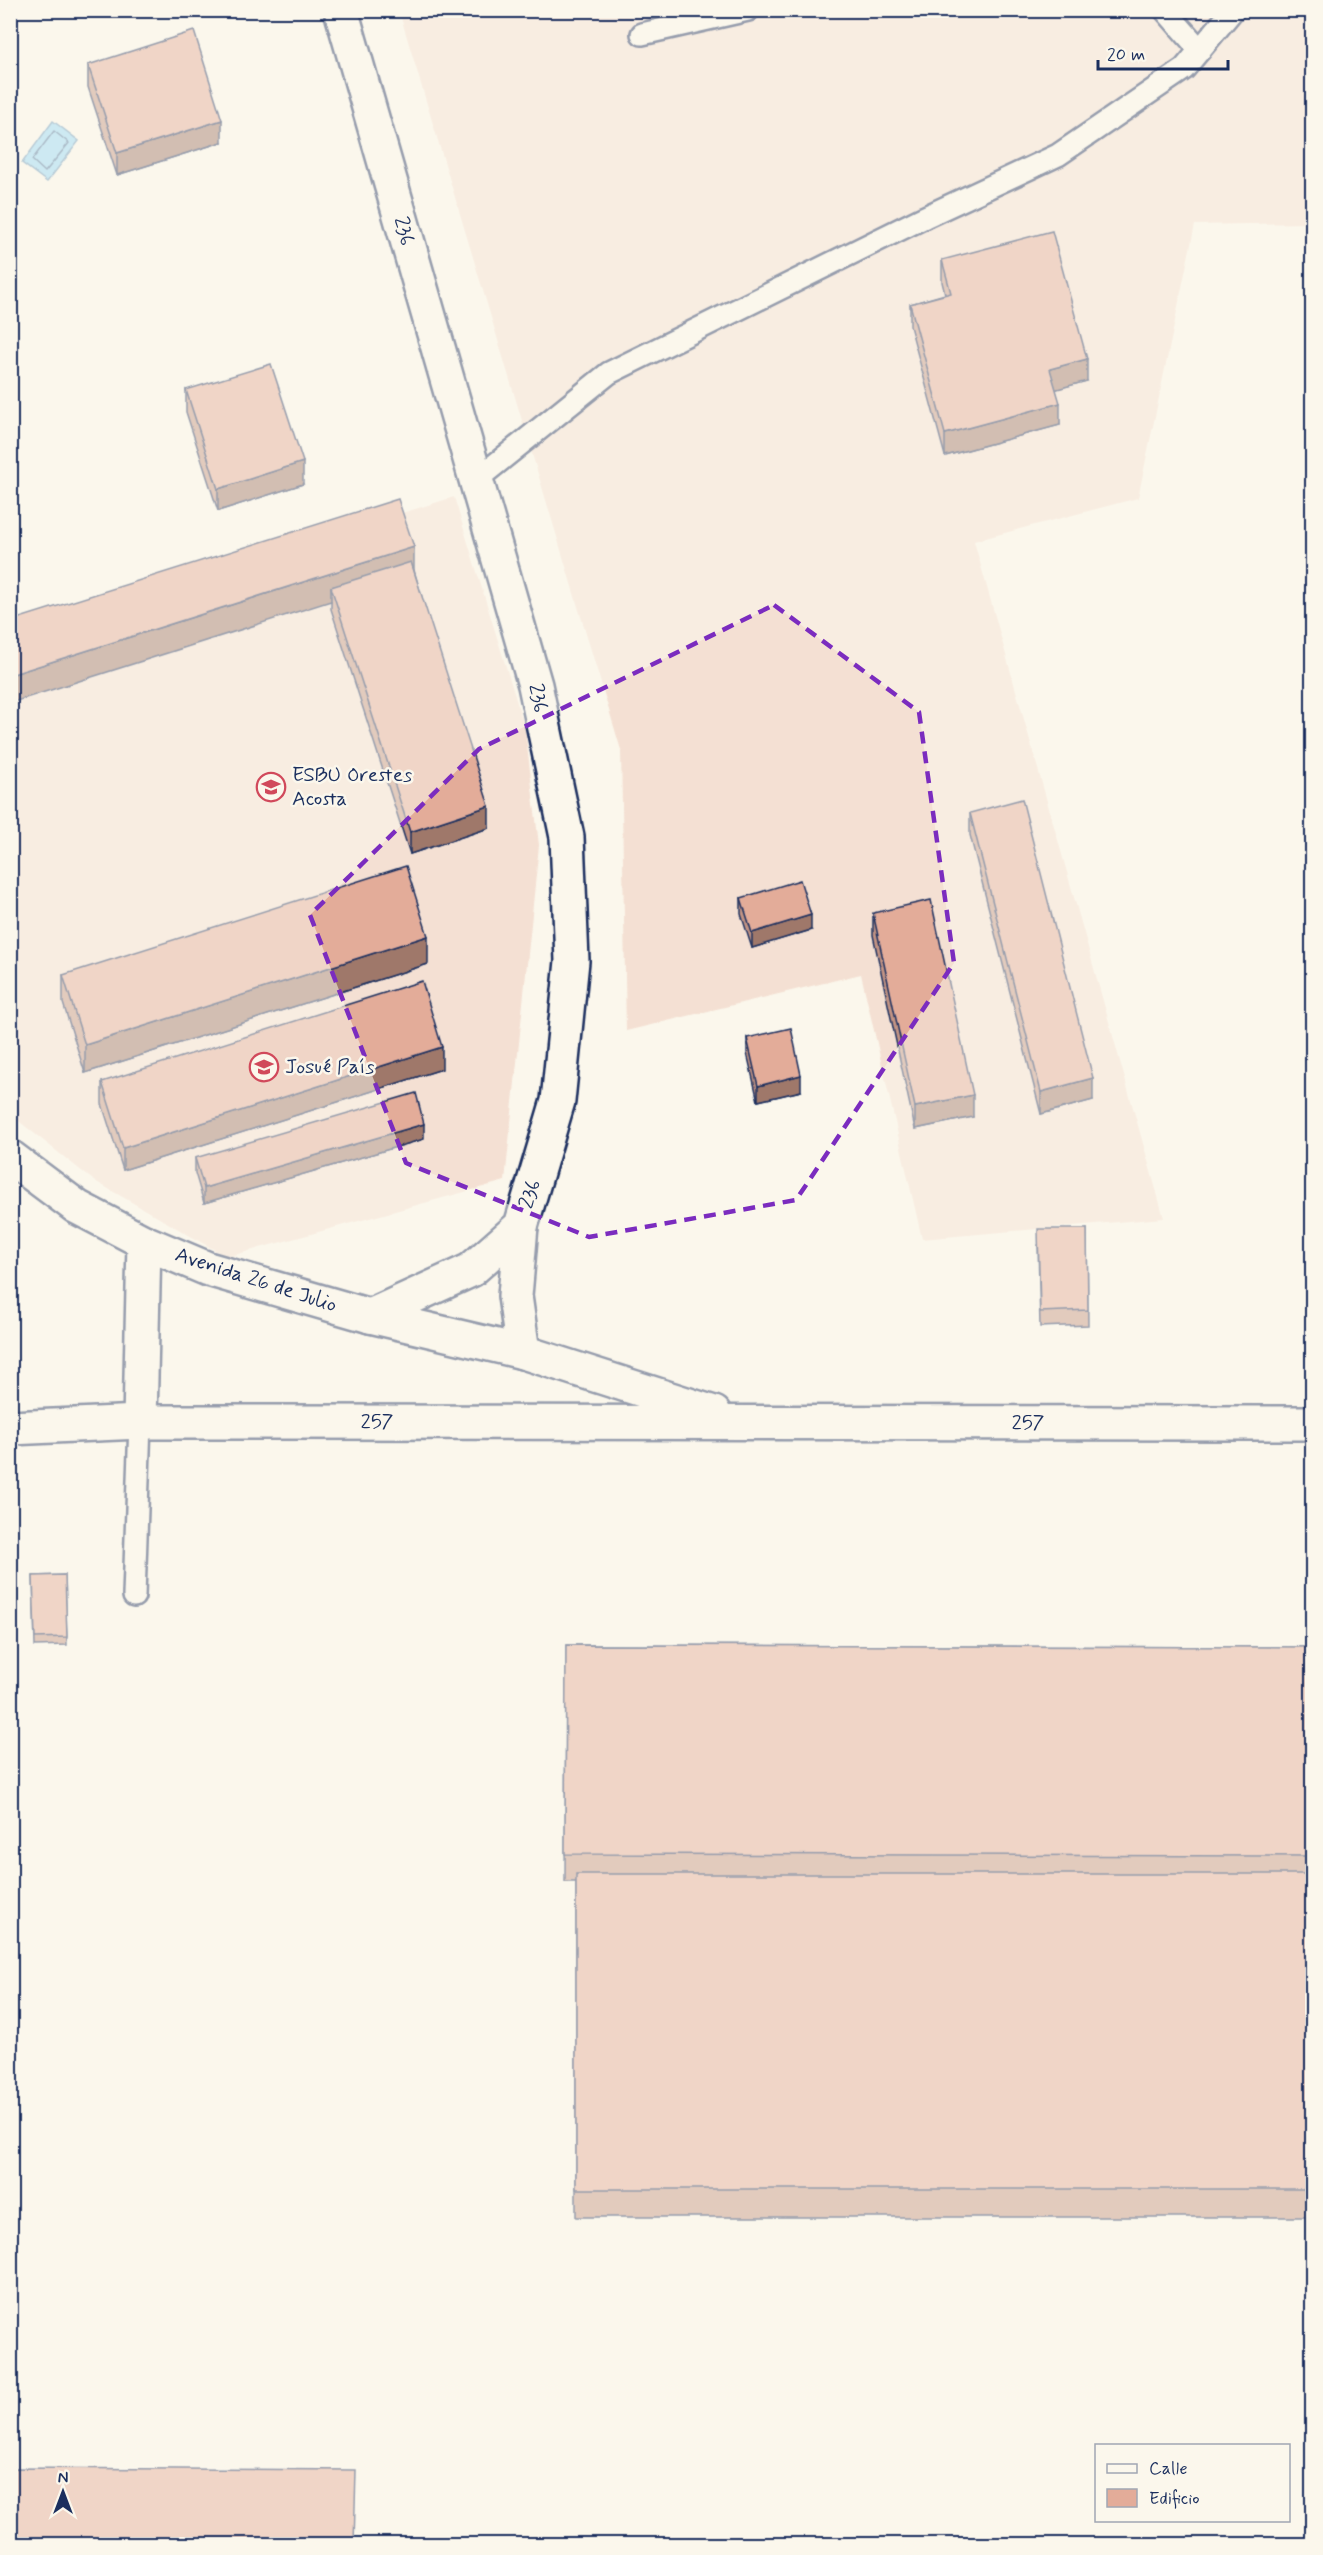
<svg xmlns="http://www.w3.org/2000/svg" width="1323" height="2555" font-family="Mynerve,sans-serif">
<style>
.built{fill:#f4e0d3}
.water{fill:#96d8f8;stroke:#6594ba;stroke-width:1.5}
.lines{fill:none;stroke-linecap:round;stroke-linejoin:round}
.shore{stroke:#4c739c;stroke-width:1.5}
.lane-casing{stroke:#1b2f5e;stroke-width:26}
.street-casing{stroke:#1b2f5e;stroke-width:38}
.lane{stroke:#fbf7ec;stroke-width:21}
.street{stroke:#fbf7ec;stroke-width:33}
.wall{fill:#c39484;stroke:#1b2f5e;stroke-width:1.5}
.shaded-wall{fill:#9f786b;stroke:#1b2f5e;stroke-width:1.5}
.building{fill:#e3ac99;stroke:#1b2f5e;stroke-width:1.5}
.marked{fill:none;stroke:#7b2cbf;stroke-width:4.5;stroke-dasharray:12 8;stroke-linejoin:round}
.labels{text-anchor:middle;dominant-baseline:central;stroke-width:5;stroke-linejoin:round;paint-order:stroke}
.street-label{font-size:21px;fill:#1b2f5e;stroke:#fbf7ec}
.poi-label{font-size:21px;fill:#1b2f5e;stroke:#fbf7ec;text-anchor:start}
</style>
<rect width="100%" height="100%" fill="#fbf7ec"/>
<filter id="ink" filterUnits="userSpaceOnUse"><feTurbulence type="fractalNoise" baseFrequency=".0167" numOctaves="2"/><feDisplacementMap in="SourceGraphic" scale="12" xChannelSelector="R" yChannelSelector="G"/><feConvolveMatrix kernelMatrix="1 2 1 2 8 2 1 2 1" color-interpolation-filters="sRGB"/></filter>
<g filter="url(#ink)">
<g class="built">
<polygon points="399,11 1312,11 1312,223 1195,225 1138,498 974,541 1164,1218 922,1239 861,974 626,1031 621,750"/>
<polygon points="454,497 525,729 539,845 505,1181 227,1257 93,1180 11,1115 10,634"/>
</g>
<polygon class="water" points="53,121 79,141 47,182 22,163"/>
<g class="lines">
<polygon class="shore" points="54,131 69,143 45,172 32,160"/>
<g class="lane-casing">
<g id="lane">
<polyline points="1165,10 1200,50"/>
<polyline points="642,34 748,10"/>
<polyline points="476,480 609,373 925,217 1058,155 1184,69 1233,10"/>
<polyline points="134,1596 140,1422"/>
</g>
</g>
<g class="street-casing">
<g id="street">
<polyline points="341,10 535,685 567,837 572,961 558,1101 521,1226 471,1270 370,1316"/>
<polyline points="10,1157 77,1207 144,1242 140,1422"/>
<polyline points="521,1226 515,1296 523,1352"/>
<polyline points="144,1242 208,1269 370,1316 523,1352 714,1413"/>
<polyline points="10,1428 140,1422 1312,1423"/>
</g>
</g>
<use href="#lane" class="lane"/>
<use href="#street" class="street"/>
</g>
<g class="wall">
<polygon points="88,65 222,142 117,175 88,87"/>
<polygon points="942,260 1087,381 1056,389 1060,425 945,456 910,326 910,304 945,294 942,282"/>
<polygon points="186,390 303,484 218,511 186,412"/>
<polygon points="414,570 489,828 410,854 331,609 331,601 10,621"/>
<polygon points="970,813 1093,1100 1041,1114 970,835"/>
<polygon points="741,898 811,930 752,948 741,914"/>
<polygon points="873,913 973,1117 915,1129 873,935"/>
<polygon points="428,964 85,1073 63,1003 63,975"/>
<polygon points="747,1038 801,1091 758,1101 747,1053"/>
<polygon points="442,1069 123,1170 102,1104 102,1082"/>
<polygon points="424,1139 204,1203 195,1173 195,1158"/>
<polygon points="1087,1229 1088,1325 1040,1327 1038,1245"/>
<polygon points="65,1575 67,1645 35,1646 33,1576"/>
<polygon points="566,1645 1312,1647 1312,2217 576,2217 576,1882 565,1882"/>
</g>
<g class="shaded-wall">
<polygon points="222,120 222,142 117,175 117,153"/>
<polygon points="1087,359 1087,381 1050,391 1050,369"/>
<polygon points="1060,403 1060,425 945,456 945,434"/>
<polygon points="303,462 303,484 218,511 218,489"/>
<polygon points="414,547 414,575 331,587 331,601 10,703 10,675"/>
<polygon points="489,806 489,828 410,854 410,832"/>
<polygon points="811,915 811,930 752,948 752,933"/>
<polygon points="428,936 428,964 85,1073 85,1045"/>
<polygon points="442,1047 442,1069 123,1170 123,1148"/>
<polygon points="801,1075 801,1091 758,1101 758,1086"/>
<polygon points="1093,1078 1093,1100 1041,1114 1041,1092"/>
<polygon points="973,1095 973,1117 915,1129 915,1107"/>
<polygon points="424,1124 424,1139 204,1203 204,1188"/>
</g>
<g class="building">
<polygon points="194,31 222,120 117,153 88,65"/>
<polygon points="1052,231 1087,359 1050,369 1060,403 945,434 910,304 951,293 942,260"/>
<polygon points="271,364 303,462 218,489 186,390"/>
<polygon points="398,499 414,547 10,675 10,621"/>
<polygon points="411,562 489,806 410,832 331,587"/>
<polygon points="1022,799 1093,1078 1041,1092 970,813"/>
<polygon points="406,866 428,936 85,1045 63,975"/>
<polygon points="800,880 811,915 752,933 741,898"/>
<polygon points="931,900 973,1095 915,1107 873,913"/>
<polygon points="422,981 442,1047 123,1148 102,1082"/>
<polygon points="791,1028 801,1075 758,1086 747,1038"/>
<polygon points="416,1093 424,1124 204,1188 195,1158"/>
<polygon points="1038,1229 1087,1229 1088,1310 1040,1312"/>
<polygon points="65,1575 67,1637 35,1638 33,1576"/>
<polygon points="566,1645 1312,1647 1312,1856 565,1854"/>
<rect x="576" y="1874" width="736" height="315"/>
<polygon points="10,2468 356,2470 354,2544 10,2544"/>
</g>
</g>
<path d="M0 0H1323V2555H0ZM774,605L919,712L954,963L796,1200L589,1237L406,1163L310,915L479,749Z" fill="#fbf7ec" fill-opacity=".55" fill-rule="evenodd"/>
<path class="marked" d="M774,605L919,712L954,963L796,1200L589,1237L406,1163L310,915L479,749Z"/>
<defs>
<g id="school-ring" transform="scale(1.5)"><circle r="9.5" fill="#fbf7ec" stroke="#d1495b" stroke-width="1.5"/><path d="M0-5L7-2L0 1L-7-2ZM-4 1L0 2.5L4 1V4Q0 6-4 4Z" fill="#d1495b"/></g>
</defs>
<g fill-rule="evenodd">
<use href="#school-ring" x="271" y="787"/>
<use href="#school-ring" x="264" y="1067"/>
</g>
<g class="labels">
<g class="street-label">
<text transform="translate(404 231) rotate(74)">236</text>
<text transform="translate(538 698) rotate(77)">236</text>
<text transform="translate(530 1194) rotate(-73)">236</text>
<text transform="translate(256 1280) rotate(18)">Avenida 26 de Julio</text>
<text x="377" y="1422">257</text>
<text x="1028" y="1423">257</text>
</g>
<g class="poi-label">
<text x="292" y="775">ESBU Orestes<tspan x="292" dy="24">Acosta</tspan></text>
<text x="285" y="1067">Josué País</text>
</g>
</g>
<rect width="1323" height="2555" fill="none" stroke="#fbf7ec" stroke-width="36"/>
<rect x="18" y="18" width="1287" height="2519" fill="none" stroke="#1b2f5e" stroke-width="2" filter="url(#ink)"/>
<rect x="1095" y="2444" width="195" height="78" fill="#fbf7ec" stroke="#a1a7b3" stroke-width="1.5"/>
<rect x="1107" y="2464" width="30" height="9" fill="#fbf7ec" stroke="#a1a7b3" stroke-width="1.5"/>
<text x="1149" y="2474" font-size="18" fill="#1b2f5e">Calle</text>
<rect x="1107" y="2489" width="30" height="18" fill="#e3ac99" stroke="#a1a7b3" stroke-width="1.5"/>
<text x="1149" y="2504" font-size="18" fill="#1b2f5e">Edificio</text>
<g transform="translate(63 2492)" stroke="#fbf7ec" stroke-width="4.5" paint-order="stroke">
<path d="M0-4.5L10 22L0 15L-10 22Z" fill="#1b2f5e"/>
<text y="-9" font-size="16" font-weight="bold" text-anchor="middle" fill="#1b2f5e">N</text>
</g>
<path d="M1098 60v9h130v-9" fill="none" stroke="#1b2f5e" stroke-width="3"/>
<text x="1107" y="60" font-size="18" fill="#1b2f5e" stroke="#fbf7ec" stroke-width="4.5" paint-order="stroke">20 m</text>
</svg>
